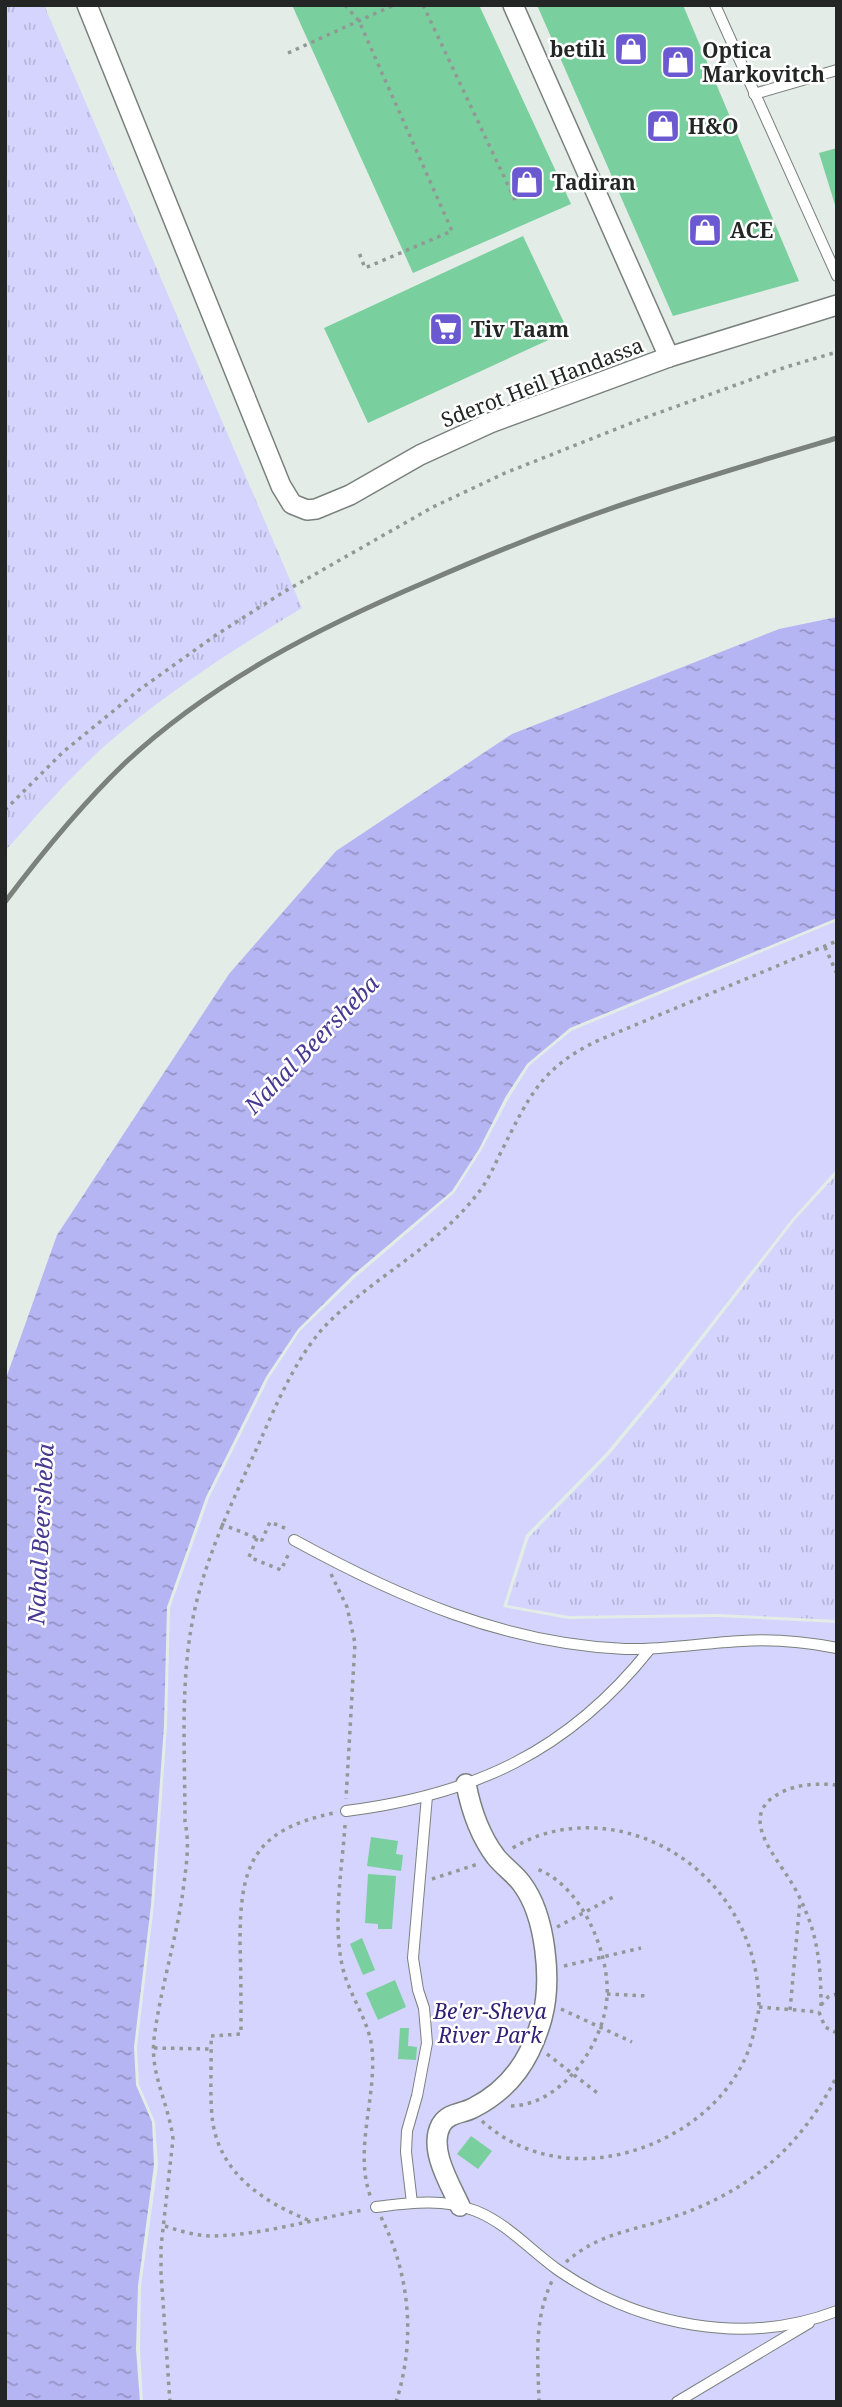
<svg xmlns="http://www.w3.org/2000/svg" width="842" height="2407" font-family="'Noto Serif',serif">
<style>
.grass{fill:url(#grass-tufts)}
.green{fill:#d4d4fe}
.water{fill:url(#water-ripples)}
.building{fill:#79cf9d}
.lines{fill:none;stroke-linecap:round;stroke-linejoin:round}
.lane-casing{stroke:#7a817d;stroke-width:12}
.street-casing{stroke:#7a817d;stroke-width:22}
.path{stroke:#929895;stroke-width:3.5;stroke-dasharray:3.5 5;stroke-linecap:butt}
.lane{stroke:#fff;stroke-width:10}
.street{stroke:#fff;stroke-width:19}
.rail{stroke:#7b817d;stroke-width:5}
.labels{text-anchor:middle;dominant-baseline:central;stroke-width:5;stroke-linejoin:round;paint-order:stroke}
.poi-label{font-size:21px;font-weight:bold;fill:#232624;stroke:#fff;text-anchor:start}
.street-label{font-size:21px;fill:#232624;stroke:#fff}
.park-label{font-size:21px;font-style:italic;fill:#322077;stroke:#fff}
.water-label{font-size:23px;font-style:italic;fill:#473992;stroke:#fff}
</style>
<defs>
<pattern id="grass-tufts" width="24" height="20" patternUnits="userSpaceOnUse" patternTransform="scale(1.75)"><rect width="24" height="20" fill="#d4d4fe"/><path d="M3 7l-1-3M5 7V3M7 7l1-3M15 17l-1-3M17 17v-4M19 17l1-3" fill="none" stroke="#b6b6da"/></pattern>
<pattern id="water-ripples" width="26" height="14" patternUnits="userSpaceOnUse" patternTransform="scale(1.75)"><rect width="26" height="14" fill="#b6b5f3"/><path d="M2 4q2-2 4 0t4 0M15 11q2-2 4 0t4 0" fill="none" stroke="#9493c5"/></pattern>
</defs>
<rect width="100%" height="100%" fill="#e4ece7"/>
<g class="grass">
<path d="M5,5H44L302,608C239,646 177,686 121,732C78,767 42,810 5,851Z"/>
<polygon points="837,1174 837,1620 718,1614 569,1616 507,1605 529,1537 609,1455 676,1374 794,1221"/>
</g>
<polygon class="green" points="837,921 837,1169 792,1219 673,1372 606,1453 526,1535 503,1607 568,1619 718,1617 837,1623 837,2402 143,2402 140,2349 141,2286 158,2165 155,2122 139,2084 137,2047 154,1905 167,1726 170,1608 209,1498 269,1378 300,1331 356,1277 454,1193 481,1151 509,1098 529,1066 571,1031"/>
<polygon class="water" points="837,617 837,918 570,1028 527,1064 506,1096 479,1149 452,1191 353,1275 298,1329 266,1377 206,1497 167,1607 164,1726 151,1905 134,2047 136,2085 152,2122 154,2165 138,2286 136,2349 140,2402 5,2402 5,1381 57,1235 229,974 336,851 512,734 779,629"/>
<g class="building">
<polygon points="292,5 479,5 571,204 413,273"/>
<polygon points="537,5 683,5 799,281 673,316"/>
<polygon points="837,148 837,208 836,208 819,153"/>
<polygon points="523,236 568,331 368,423 324,328"/>
<polygon points="371,1837 398,1841 396,1854 403,1855 401,1871 367,1866"/>
<polygon points="368,1874 396,1876 392,1929 378,1929 378,1924 365,1923"/>
<polygon points="362,1938 375,1970 363,1975 350,1944"/>
<polygon points="395,1980 406,2007 378,2020 366,1993"/>
<polygon points="400,2028 409,2028 408,2046 417,2047 416,2060 398,2059"/>
<polygon points="471,2136 492,2151 478,2169 457,2154"/>
</g>
<g class="lines">
<g class="lane-casing">
<g id="lane">
<polyline points="715,5 837,276"/>
<polyline points="754,94 837,70"/>
<path d="M294,1540C398,1597 505,1644 625,1649C664,1650 702,1643 742,1641C773,1639 806,1642 837,1648"/>
<path d="M346,1811C474,1795 569,1751 650,1649"/>
<polyline points="412,2203 406,2152 407,2131 417,2096 427,2043 424,2008 418,1990 413,1958 427,1796"/>
<path d="M376,2207C409,2203 443,2198 476,2211C508,2224 530,2250 558,2270C638,2325 744,2347 837,2311"/>
<polyline points="677,2402 809,2323"/>
</g>
</g>
<g class="street-casing">
<g id="street">
<polyline points="87,5 281,486 292,504 307,510 316,509 350,495 420,455 490,423 669,357 837,305"/>
<polyline points="513,5 669,357"/>
<path d="M460,2206C450,2184 428,2149 441,2125C449,2112 462,2114 473,2108C511,2089 531,2058 542,2018C552,1981 546,1916 522,1884C515,1874 504,1867 496,1857C480,1836 471,1810 466,1784"/>
</g>
</g>
<g class="path">
<polyline points="345,5 359,21 452,231 365,268 358,250"/>
<polyline points="423,5 515,200"/>
<polyline points="288,53 394,5"/>
<polyline points="5,810 63,752 139,690 216,635 282,593 433,507 505,473 644,418 786,367 837,352"/>
<polyline points="825,947 837,974"/>
<polyline points="221,1524 262,1540 270,1522 287,1529"/>
<polyline points="257,1538 249,1557 281,1570 289,1553"/>
<polyline points="331,1574 347,1607 355,1643 346,1799"/>
<path d="M345,1825C342,1870 332,1924 343,1969C350,1997 369,2020 372,2049C377,2097 353,2151 371,2198"/>
<polyline points="432,1879 478,1864"/>
<polyline points="557,1927 617,1895"/>
<polyline points="564,1966 641,1948"/>
<polyline points="607,1994 647,1996"/>
<polyline points="821,2005 828,1997 837,1994"/>
<path d="M821,2006C821,1974 819,1942 806,1912C801,1899 794,1886 786,1874C772,1852 742,1817 775,1796C793,1784 816,1783 837,1785"/>
<polyline points="759,2007 819,2012"/>
<polyline points="561,2009 632,2042"/>
<polyline points="790,2010 800,1901"/>
<polyline points="819,2012 825,2027 837,2033"/>
<polyline points="154,2048 211,2049"/>
<polyline points="547,2054 600,2095"/>
<path d="M511,2106C562,2105 604,2044 607,1997C610,1952 580,1882 534,1868"/>
<path d="M482,2121C522,2157 574,2166 625,2153C687,2137 743,2091 755,2027C756,2020 759,2013 759,2006C759,1917 695,1841 607,1829C573,1825 540,1831 511,1849"/>
<path d="M381,2217C410,2275 416,2340 396,2402"/>
<path d="M308,2220C264,2202 222,2175 213,2124C209,2098 212,2063 211,2036L241,2034C241,2004 241,1974 240,1943C240,1866 252,1830 334,1813"/>
<path d="M165,2226C180,2231 196,2236 213,2236C262,2235 315,2219 363,2210"/>
<path d="M566,2262C597,2235 626,2232 664,2220C744,2195 798,2152 837,2076"/>
<path d="M170,2402L161,2273V2247L173,2139C169,2104 150,2075 154,2039C160,1990 176,1941 183,1891C186,1867 190,1845 185,1822C185,1749 179,1671 197,1600C211,1544 237,1492 261,1439C278,1400 300,1350 330,1321C377,1275 439,1245 478,1193C488,1181 494,1166 501,1152C529,1097 540,1068 599,1040L837,941"/>
<path d="M539,2402C538,2359 533,2319 553,2279"/>
</g>
<use href="#lane" class="lane"/>
<use href="#street" class="street"/>
<path class="rail" d="M5,902C42,853 81,805 126,762C213,681 320,627 428,581C499,550 571,521 645,497C708,476 773,457 837,438"/>
</g>
<defs>
<g id="shop-square" transform="scale(1.75)"><rect x="-9" y="-9" width="18" height="18" rx="4" fill="#6b59d2" stroke="#fff"/><path d="M-5-2.5h2.3a2.7 3.5 0 0 1 5.4 0H5L5.5 6h-11ZM-1.5-2.5h3a1.5 2.3 0 0 0-3 0Z" fill="#fff"/></g>
<g id="supermarket-square" transform="scale(1.75)"><rect x="-9" y="-9" width="18" height="18" rx="4" fill="#6b59d2" stroke="#fff"/><path d="M-6-5.5h2.5l.6 2H6L4.5 2H-2.5L-4.4-4H-6ZM-1.5 3.2a1.3 1.3 0 1 0 .1 0ZM3 3.2a1.3 1.3 0 1 0 .1 0Z" fill="#fff"/></g>
</defs>
<g fill-rule="evenodd">
<use href="#shop-square" x="631" y="49"/>
<use href="#shop-square" x="678" y="62"/>
<use href="#shop-square" x="663" y="126"/>
<use href="#shop-square" x="527" y="182"/>
<use href="#shop-square" x="705" y="230"/>
<use href="#supermarket-square" x="446" y="329"/>
</g>
<g class="labels">
<g class="poi-label">
<text x="606" y="49" text-anchor="end">betili</text>
<text x="702" y="50">Optica<tspan x="702" dy="24">Markovitch</tspan></text>
<text x="688" y="126">H&amp;O</text>
<text x="552" y="182">Tadiran</text>
<text x="730" y="230">ACE</text>
<text x="471" y="329">Tiv Taam</text>
</g>
<g class="street-label">
<text transform="translate(542 382) rotate(-21)">Sderot Heil Handassa</text>
</g>
<g class="park-label">
<text x="490" y="2011">Be'er-Sheva<tspan x="490" dy="24">River Park</tspan></text>
</g>
<g class="water-label">
<text transform="translate(311 1044) rotate(-46)">Nahal Beersheba</text>
<text transform="translate(40 1534) rotate(-87)">Nahal Beersheba</text>
</g>
</g>
<rect width="842" height="2407" fill="none" stroke="#232624" stroke-width="14"/>
</svg>
